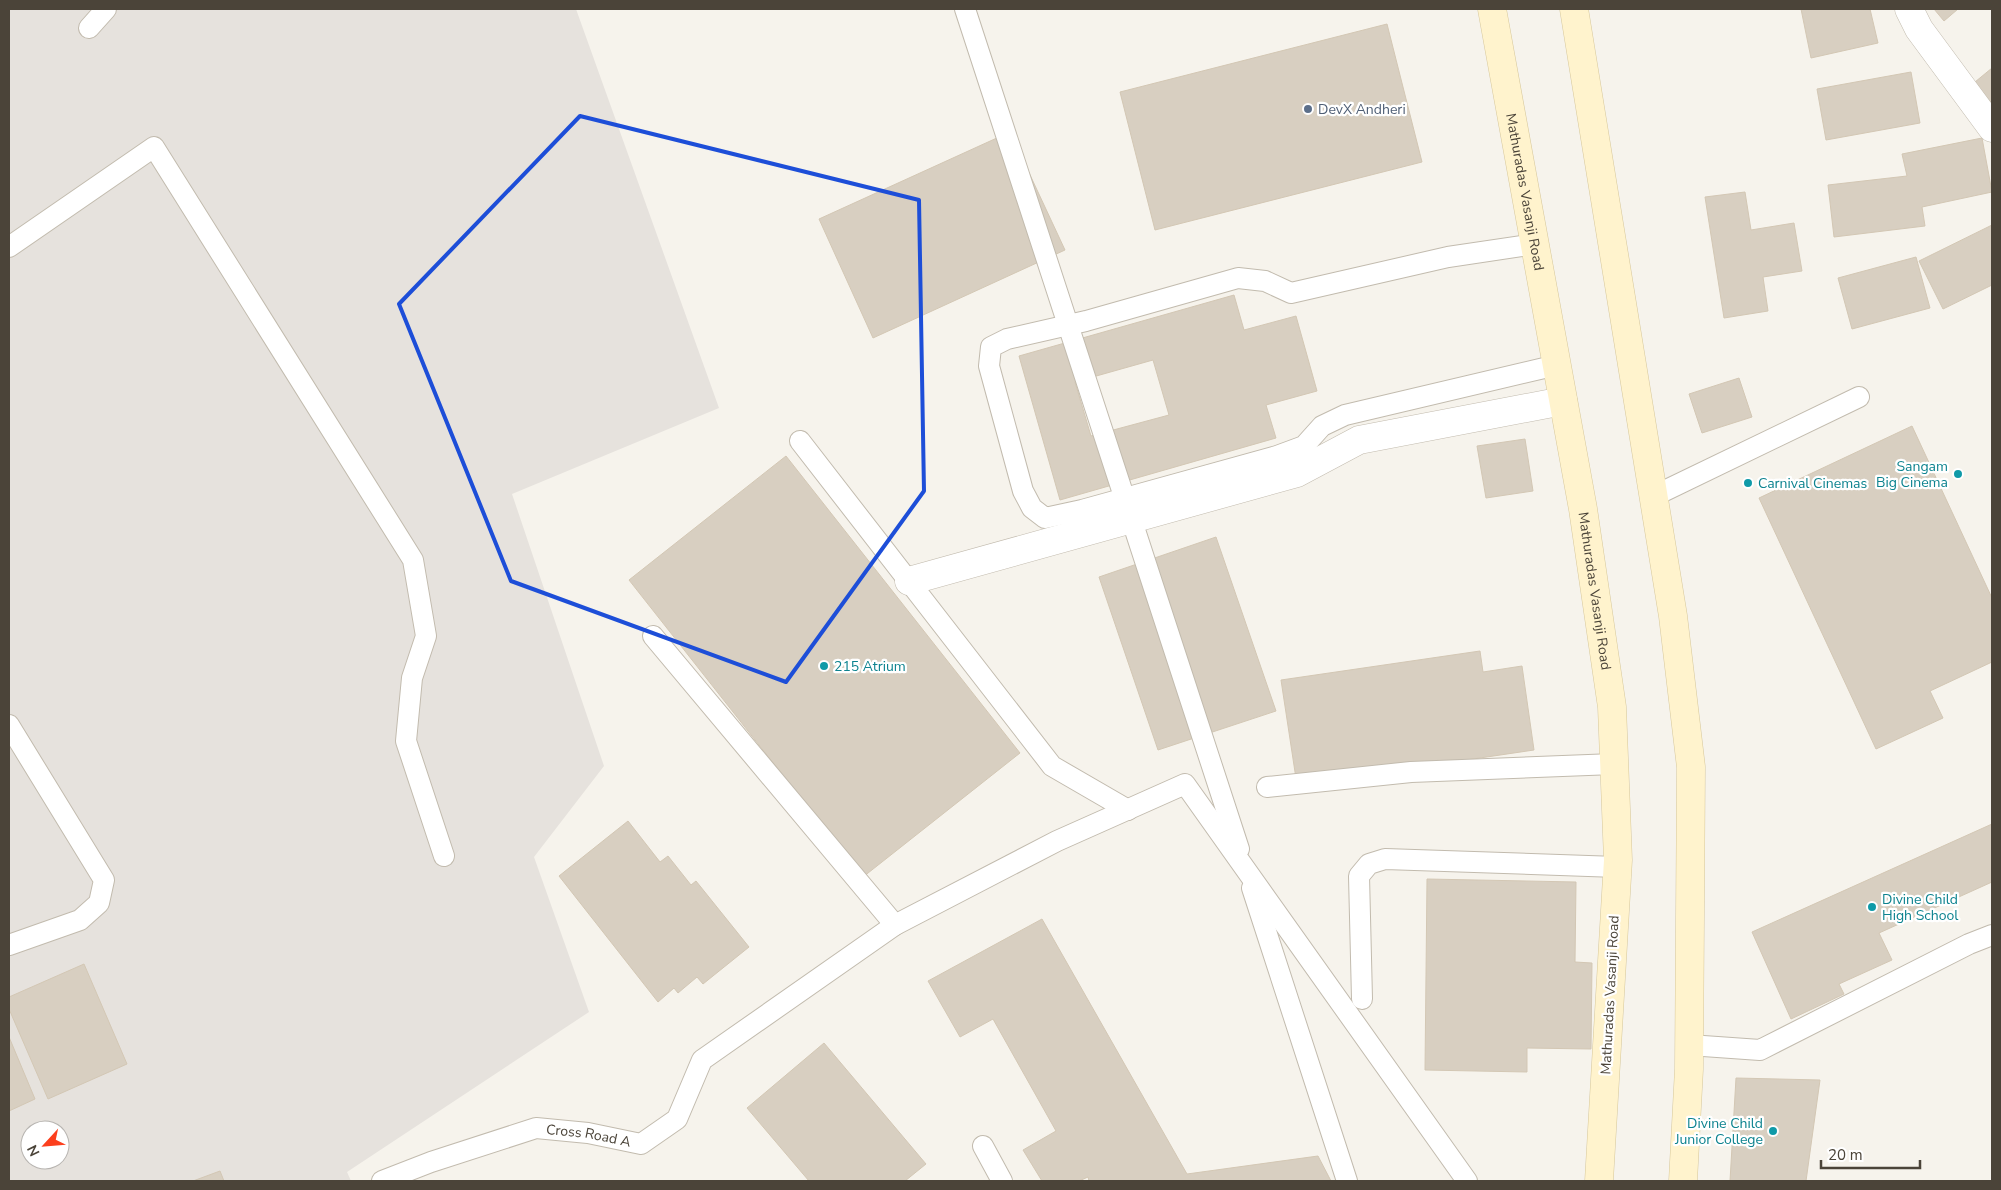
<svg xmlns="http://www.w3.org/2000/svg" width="2001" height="1190" font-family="'Nunito Sans',sans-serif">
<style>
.industrial{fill:#e6e2dd;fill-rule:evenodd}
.building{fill:#d8cfc1;stroke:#d3c7b4;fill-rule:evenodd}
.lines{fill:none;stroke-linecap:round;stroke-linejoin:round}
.lane-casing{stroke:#c2bbae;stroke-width:22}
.street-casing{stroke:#c2bbae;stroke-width:29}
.secondary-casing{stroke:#d6c79b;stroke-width:29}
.lane{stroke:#fff;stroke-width:20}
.street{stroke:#fff;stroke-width:28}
.secondary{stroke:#fff3cd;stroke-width:28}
.marked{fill:none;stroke:#1d4ed8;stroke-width:4;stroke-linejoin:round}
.service-dot{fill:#5c6f8a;stroke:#fff;stroke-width:2}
.culture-dot{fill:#0f9aa8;stroke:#fff;stroke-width:2}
.labels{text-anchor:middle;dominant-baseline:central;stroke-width:4.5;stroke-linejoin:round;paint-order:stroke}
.service-label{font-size:14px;fill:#4e5e75;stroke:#fff;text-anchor:start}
.street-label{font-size:14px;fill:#4b4439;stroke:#fff}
.culture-label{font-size:14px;fill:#0d838f;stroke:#fff;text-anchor:start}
</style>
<rect width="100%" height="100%" fill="#f6f3ec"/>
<path class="industrial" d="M9,9H576L719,408L512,494L604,766L534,857L589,1012L347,1172L351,1181H9ZM30,1130H60V1160H30Z"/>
<g class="building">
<polygon points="1801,9 1870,9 1878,43 1811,58"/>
<polygon points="1934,9 1958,9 1944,21"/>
<polygon points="1387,24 1422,162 1155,230 1120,92"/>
<polygon points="1992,68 1992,104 1975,82"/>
<polygon points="1911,72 1920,123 1826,140 1817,89"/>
<polygon points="1010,132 1065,250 873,338 819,219"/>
<polygon points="1982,138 1992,192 1922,207 1925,226 1834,237 1828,185 1907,176 1902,154"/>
<polygon points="1745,192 1751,230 1794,223 1802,271 1763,277 1768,311 1724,318 1705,197"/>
<polygon points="1992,225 1992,285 1943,309 1919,261"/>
<polygon points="1916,257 1930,308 1852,329 1838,278"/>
<path d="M1234,295L1244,330L1296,316L1317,391L1266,405L1276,438L1060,500L1019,356ZM1153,360L1169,415L1091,436L1075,382Z"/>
<polygon points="1739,378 1752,417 1702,433 1689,394"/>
<polygon points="1912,426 1992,598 1992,662 1930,691 1943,718 1876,749 1759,498"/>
<polygon points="1525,439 1533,491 1486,498 1477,446"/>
<polygon points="786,456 1020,753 863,877 629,580"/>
<polygon points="1216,537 1276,711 1158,750 1099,577"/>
<polygon points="1480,651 1483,672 1522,666 1534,750 1297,785 1281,680"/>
<polygon points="628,821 660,862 668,856 691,885 696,881 749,947 703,984 697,977 678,993 674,988 658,1002 559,876"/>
<polygon points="1992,824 1992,882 1879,933 1892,960 1839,984 1844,994 1791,1019 1752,932"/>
<polygon points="1427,879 1576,882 1575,962 1592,963 1591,1049 1527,1048 1527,1072 1425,1070"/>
<polygon points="1042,919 1187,1174 1318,1156 1331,1181 1089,1181 1088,1177 1079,1181 1042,1181 1023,1150 1056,1131 993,1019 960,1037 928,981"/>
<polygon points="84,964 127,1064 48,1099 9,1009 9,997"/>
<polygon points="9,1037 35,1099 9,1111"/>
<polygon points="824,1043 926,1164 905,1181 809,1181 747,1108"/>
<polygon points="1736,1078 1820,1080 1806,1181 1730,1181"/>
<polygon points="220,1171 224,1181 193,1181"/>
</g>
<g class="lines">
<g class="lane-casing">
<g id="lane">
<polyline points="965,9 1239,849"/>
<polyline points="89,28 106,9"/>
<polyline points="1535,244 1448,257 1291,293 1265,281 1238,278 1086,321 1007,339 991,347 989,366 1023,491 1032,508 1045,518 1082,510 1277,456 1304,446 1322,426 1345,415 1557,365"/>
<polyline points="9,247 154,147 413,560 426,636 412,678 406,741 444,856"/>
<polyline points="800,441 1052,766 1128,810"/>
<polyline points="1654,496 1859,397"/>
<polyline points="653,636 895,925"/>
<polyline points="9,725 104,880 99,903 80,920 9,945"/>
<polyline points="1267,787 1411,772 1614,764"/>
<polyline points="1252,888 1347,1181"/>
<polyline points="1362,999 1359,876 1369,864 1385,859 1617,867"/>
<polyline points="1689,1045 1760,1050 1969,944 1992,935"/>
<polyline points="983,1146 1002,1181"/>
<path id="s1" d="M382,1181L431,1162L536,1128L588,1133L641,1144L677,1119L702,1060L895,925L1057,841L1185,784L1467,1181"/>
</g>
</g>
<g class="street-casing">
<g id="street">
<polyline points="1909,9 1919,29 1992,128"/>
<polyline points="909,581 1297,473 1359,440 1563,401"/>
</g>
</g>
<g class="secondary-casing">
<g id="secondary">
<path id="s2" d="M1492,9L1583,509L1612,707L1618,860L1599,1181"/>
<polyline points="1574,9 1673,616 1691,767 1689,1069 1683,1181"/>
</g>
</g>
<use href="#lane" class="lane"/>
<use href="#street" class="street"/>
<use href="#secondary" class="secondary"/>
</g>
<path class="marked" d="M580,116L919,200L924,491L786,682L511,581L399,304Z"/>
<circle class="service-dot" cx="1308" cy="109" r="5"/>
<g class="culture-dot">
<circle cx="1958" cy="474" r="5"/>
<circle cx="1748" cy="483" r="5"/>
<circle cx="824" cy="666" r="5"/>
<circle cx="1872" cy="907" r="5"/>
<circle cx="1773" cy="1131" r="5"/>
</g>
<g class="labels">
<g class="service-label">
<text x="1318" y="109">DevX Andheri</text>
</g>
<g class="street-label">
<text stroke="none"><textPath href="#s2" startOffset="186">Mathuradas Vasanji Road</textPath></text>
<text stroke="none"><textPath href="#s2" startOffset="591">Mathuradas Vasanji Road</textPath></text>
<text transform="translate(1610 995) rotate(-87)">Mathuradas Vasanji Road</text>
<text stroke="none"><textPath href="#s1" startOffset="216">Cross Road A</textPath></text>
</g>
<g class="culture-label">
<text x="1948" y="466" text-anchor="end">Sangam<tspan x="1948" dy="16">Big Cinema</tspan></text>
<text x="1758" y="483">Carnival Cinemas</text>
<text x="834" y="666">215 Atrium</text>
<text x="1882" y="899">Divine Child<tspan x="1882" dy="16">High School</tspan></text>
<text x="1763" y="1123" text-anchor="end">Divine Child<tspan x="1763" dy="16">Junior College</tspan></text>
</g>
</g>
<rect width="2001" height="1190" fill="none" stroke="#4b4439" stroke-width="20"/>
<g transform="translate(45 1145) rotate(244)"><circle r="24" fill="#ffffff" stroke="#b7b4b0"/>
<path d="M0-4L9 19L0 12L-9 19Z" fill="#fc3f1d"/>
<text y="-8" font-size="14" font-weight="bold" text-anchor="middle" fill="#4b4439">N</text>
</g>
<path d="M1821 1160v8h99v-8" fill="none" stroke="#4b4439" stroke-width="2.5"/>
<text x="1828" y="1160" font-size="15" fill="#4b4439" stroke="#ffffff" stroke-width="4" paint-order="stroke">20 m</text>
</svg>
